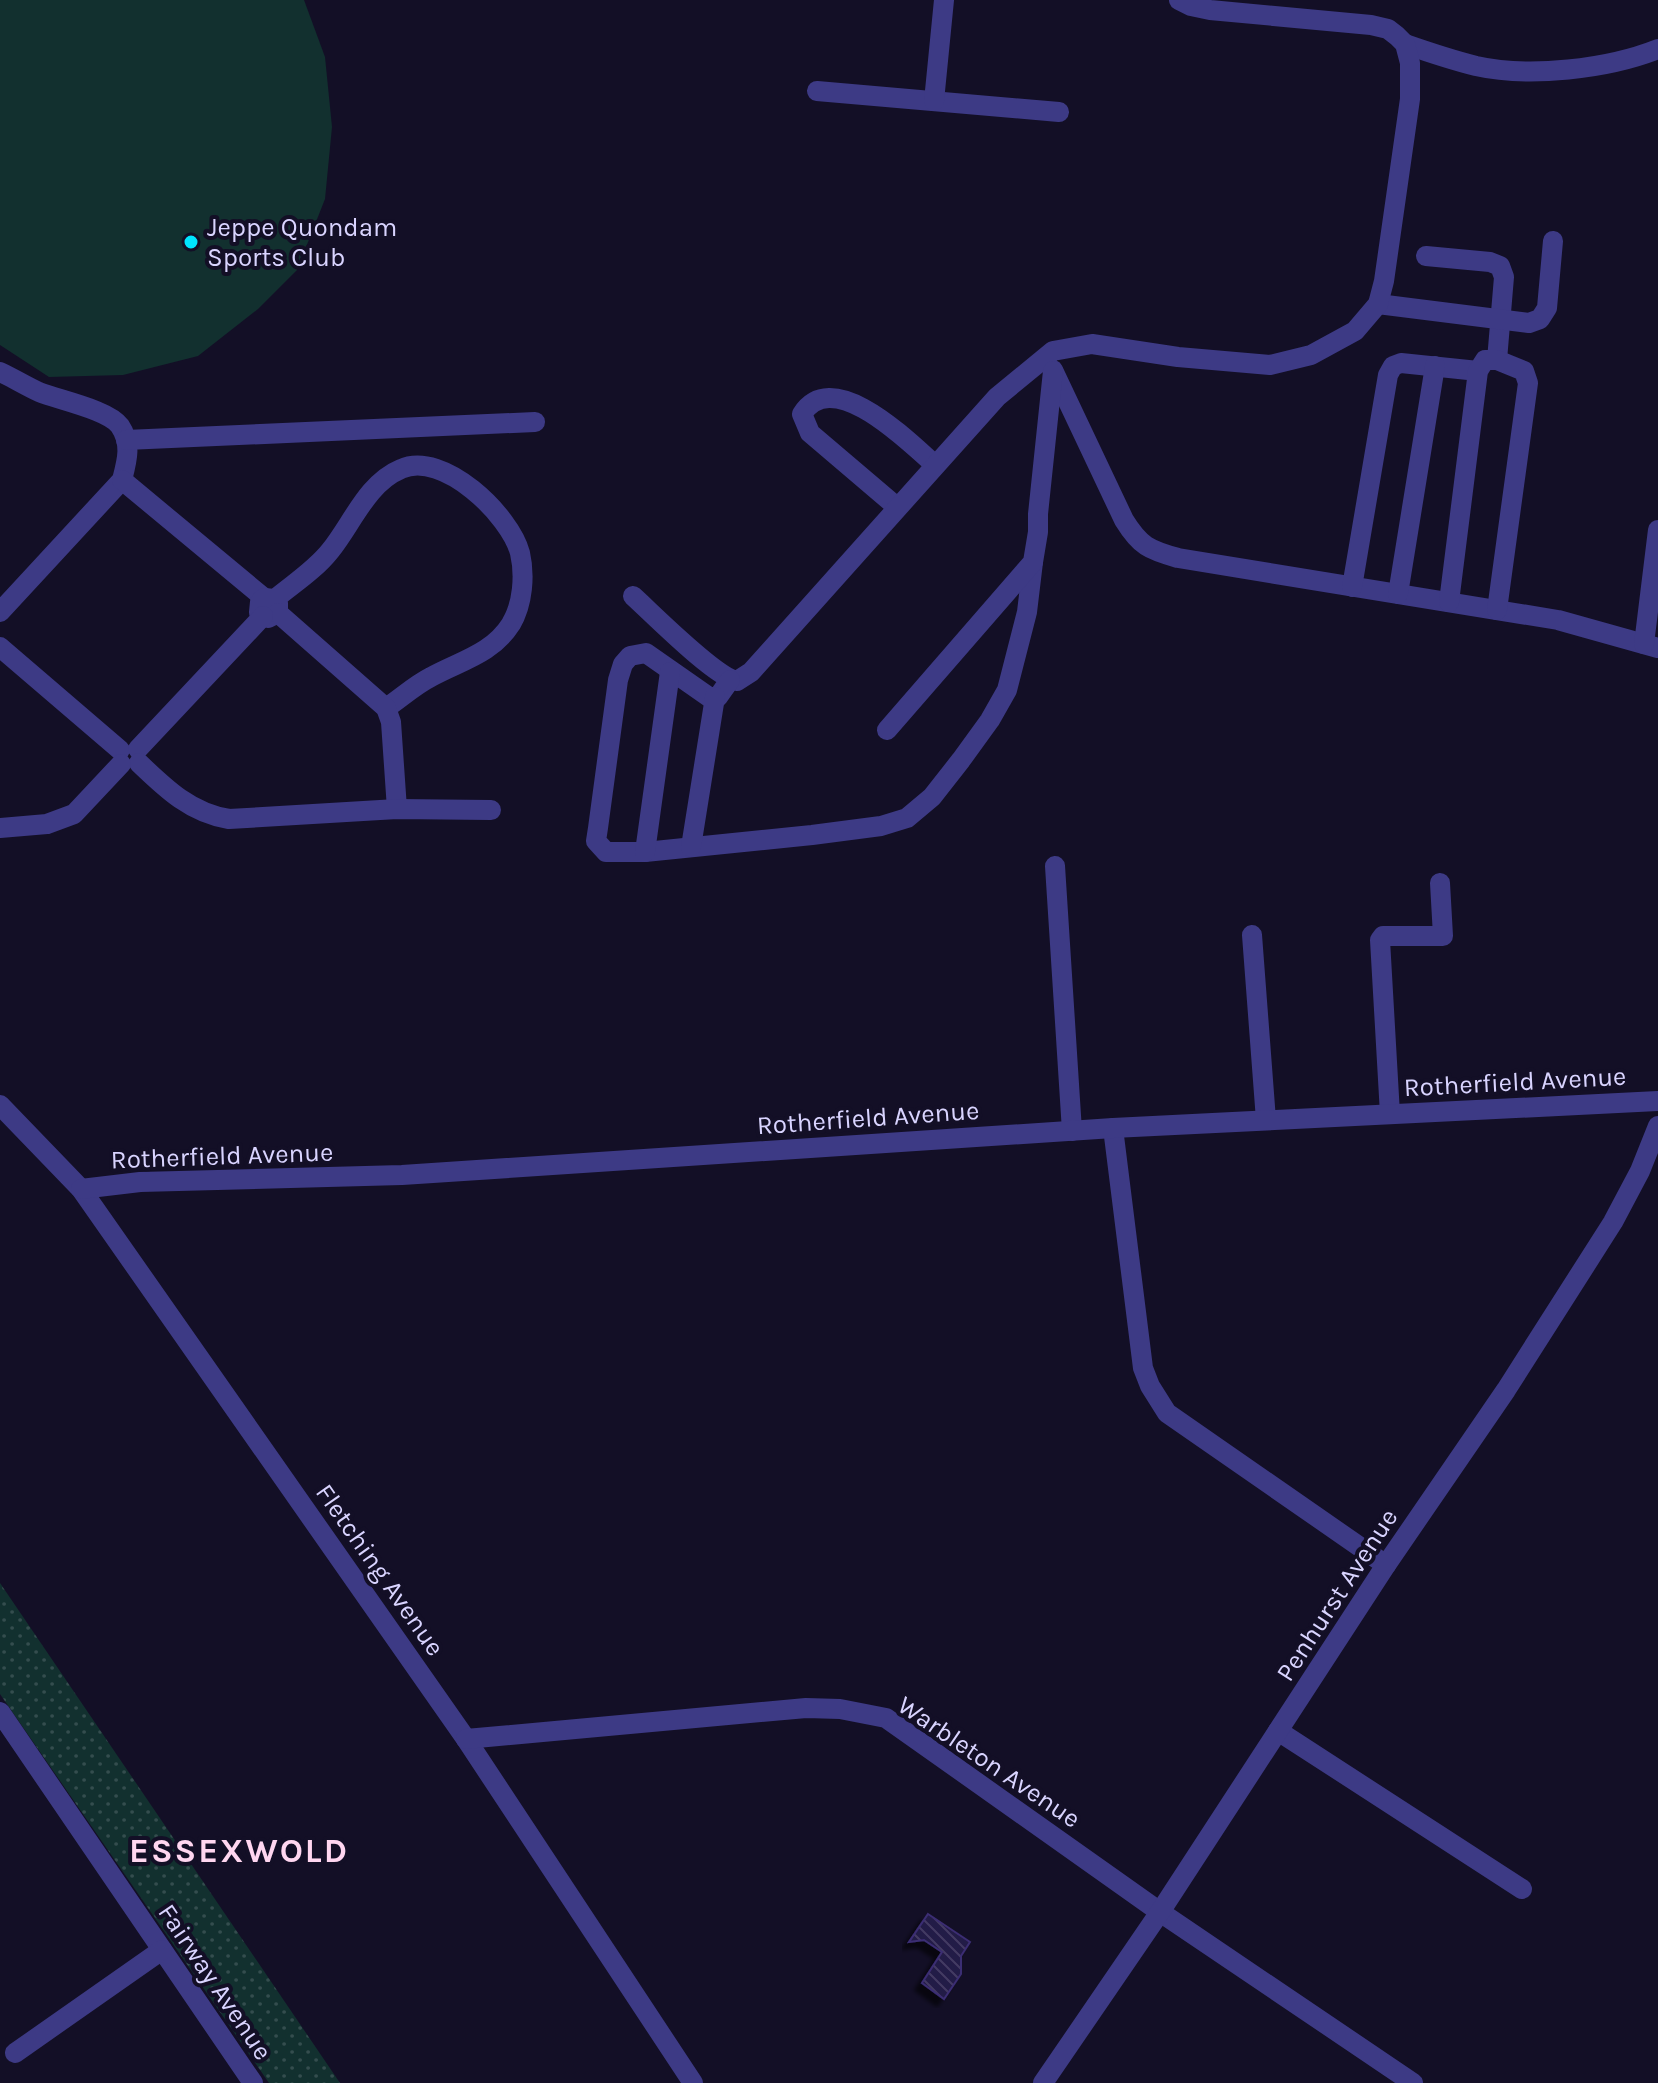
<svg xmlns="http://www.w3.org/2000/svg" width="1658" height="2083" font-family="Karla,sans-serif">
<style>
.grass{fill:#12302f}
.park{fill:url(#park-dots)}
.building{fill:url(#building-back-hatch);stroke:#3b2d73;stroke-width:2;filter:url(#shadow)}
.lines{fill:none;stroke-linecap:round;stroke-linejoin:round}
.minor{stroke:#3d3a85;stroke-width:20}
.poi-dot{fill:#00e5ff;stroke:#130f26;stroke-width:3}
.labels{text-anchor:middle;dominant-baseline:central;stroke-width:8;stroke-linejoin:round;paint-order:stroke}
.poi-label{font-size:26px;fill:#d9d4ff;stroke:#130f26;text-anchor:start}
.street-label{font-size:26px;fill:#d9d4ff;stroke:#130f26}
.district-label{font-size:34px;font-weight:bold;letter-spacing:2px;fill:#ffd6f0;stroke:#130f26}
</style>
<defs>
<pattern id="park-dots" width="8" height="8" patternUnits="userSpaceOnUse" patternTransform="scale(2)"><rect width="8" height="8" fill="#12302f"/><path d="M2 2h.1M6 6h.1" fill="none" stroke="#344d4e" stroke-width="1.8" stroke-linecap="round"/></pattern>
<pattern id="building-back-hatch" width="6" height="6" patternUnits="userSpaceOnUse" patternTransform="scale(2)"><rect width="6" height="6" fill="#241b47"/><path d="M-1 5l2 2M0 0l6 6M5-1l2 2" fill="none" stroke="#433b63"/></pattern>
<filter id="shadow"><feDropShadow dx="-7" dy="7" stdDeviation="2" flood-color="#0009"/></filter>
</defs>
<rect width="100%" height="100%" fill="#130f26"/>
<polygon class="grass" points="0,0 304,0 325,57 332,127 325,199 297,270 258,309 198,356 123,375 49,377 0,345"/>
<polygon class="park" points="0,1583 340,2083 269,2083 0,1694"/>
<polygon class="building" points="928,1914 970,1942 961,1956 961,1974 944,1999 922,1983 942,1952 924,1940 909,1942"/>
<g class="lines">
<g class="minor">
<path d="M1405,44C1428,52 1452,60 1476,66C1529,78 1608,69 1658,49"/>
<polyline points="817,91 1059,112"/>
<polyline points="934,101 944,0"/>
<polyline points="1426,256 1490,262 1500,266 1504,277 1497,360"/>
<polyline points="1378,304 1529,323 1540,319 1547,308 1553,241"/>
<path d="M1053,370L1124,520C1140,546 1149,550 1178,558L1558,620L1658,648"/>
<path d="M0,372C13,378 26,386 39,392C59,400 109,410 120,426C132,444 127,461 122,480L0,612"/>
<polyline points="126,440 535,422"/>
<polyline points="122,480 264,598"/>
<path d="M897,507L810,433L802,414C833,365 909,442 935,465"/>
<polyline points="1352,587 1388,375 1393,366 1401,363 1478,371"/>
<polyline points="1398,594 1435,366"/>
<path d="M633,596C653,614 715,677 737,681L751,672L997,397L1053,351L1092,344L1178,357L1270,365L1311,355L1355,331L1378,304L1384,281L1410,99V63L1405,44L1397,36L1388,29L1371,25L1210,10L1191,6L1179,0"/>
<path d="M275,599L278,603V613L268,618L259,612L260,602L264,598L275,599C293,584 315,570 330,551C352,524 367,483 401,469C443,450 510,515 520,553C525,575 523,604 511,624C492,654 460,661 431,677C415,685 401,698 386,708"/>
<polyline points="1449,602 1478,371 1485,360 1497,360 1524,371 1528,383 1497,610"/>
<polyline points="278,613 386,708 391,722 397,809"/>
<polyline points="1644,644 1658,530"/>
<polyline points="0,647 120,750"/>
<polyline points="730,680 718,697 709,697 646,653 630,656 623,664 618,680 598,828 596,841 606,852 645,852 812,835 881,826 907,818 932,797 961,760 990,720 1007,690 1027,612 1033,562"/>
<polyline points="887,730 1033,562 1038,532 1038,514 1053,371"/>
<polyline points="138,749 263,616"/>
<path d="M139,763C166,789 191,813 229,819L397,809L491,810"/>
<polyline points="0,828 47,824 74,814 121,764"/>
<polyline points="691,847 715,697"/>
<polyline points="645,852 670,672"/>
<polyline points="1055,866 1072,1131"/>
<polyline points="1252,935 1266,1120"/>
<polyline points="0,1105 81,1189 466,1739 693,2083"/>
<polyline points="1390,1114 1380,940 1383,936 1443,936 1440,883"/>
<polyline points="1113,1128 1143,1368 1150,1386 1167,1413 1386,1565"/>
<polyline points="81,1189 140,1182 402,1175 1113,1128 1658,1101"/>
<polyline points="0,1712 253,2083"/>
<polyline points="1278,1731 1522,1889"/>
<polyline points="466,1739 806,1708 840,1709 886,1718 1160,1912 1413,2083"/>
<polyline points="15,2053 162,1950"/>
<polyline points="1043,2083 1160,1912 1386,1565 1506,1390 1613,1222 1640,1171 1658,1126"/>
</g>
</g>
<circle class="poi-dot" cx="191" cy="242" r="8"/>
<g class="labels">
<g class="poi-label">
<text x="207" y="227">Jeppe Quondam<tspan x="207" dy="30">Sports Club</tspan></text>
</g>
<g class="street-label">
<text transform="translate(1515 1082) rotate(-3)">Rotherfield Avenue</text>
<text transform="translate(868 1118) rotate(-4)">Rotherfield Avenue</text>
<text transform="translate(222 1156) rotate(-2)">Rotherfield Avenue</text>
<text transform="translate(380 1570) rotate(55)">Fletching Avenue</text>
<text transform="translate(1337 1595) rotate(-57)">Penhurst Avenue</text>
<text transform="translate(989 1762) rotate(34)">Warbleton Avenue</text>
<text transform="translate(215 1982) rotate(56)">Fairway Avenue</text>
</g>
<g class="district-label">
<text x="239" y="1851">ESSEXWOLD</text>
</g>
</g>
</svg>
